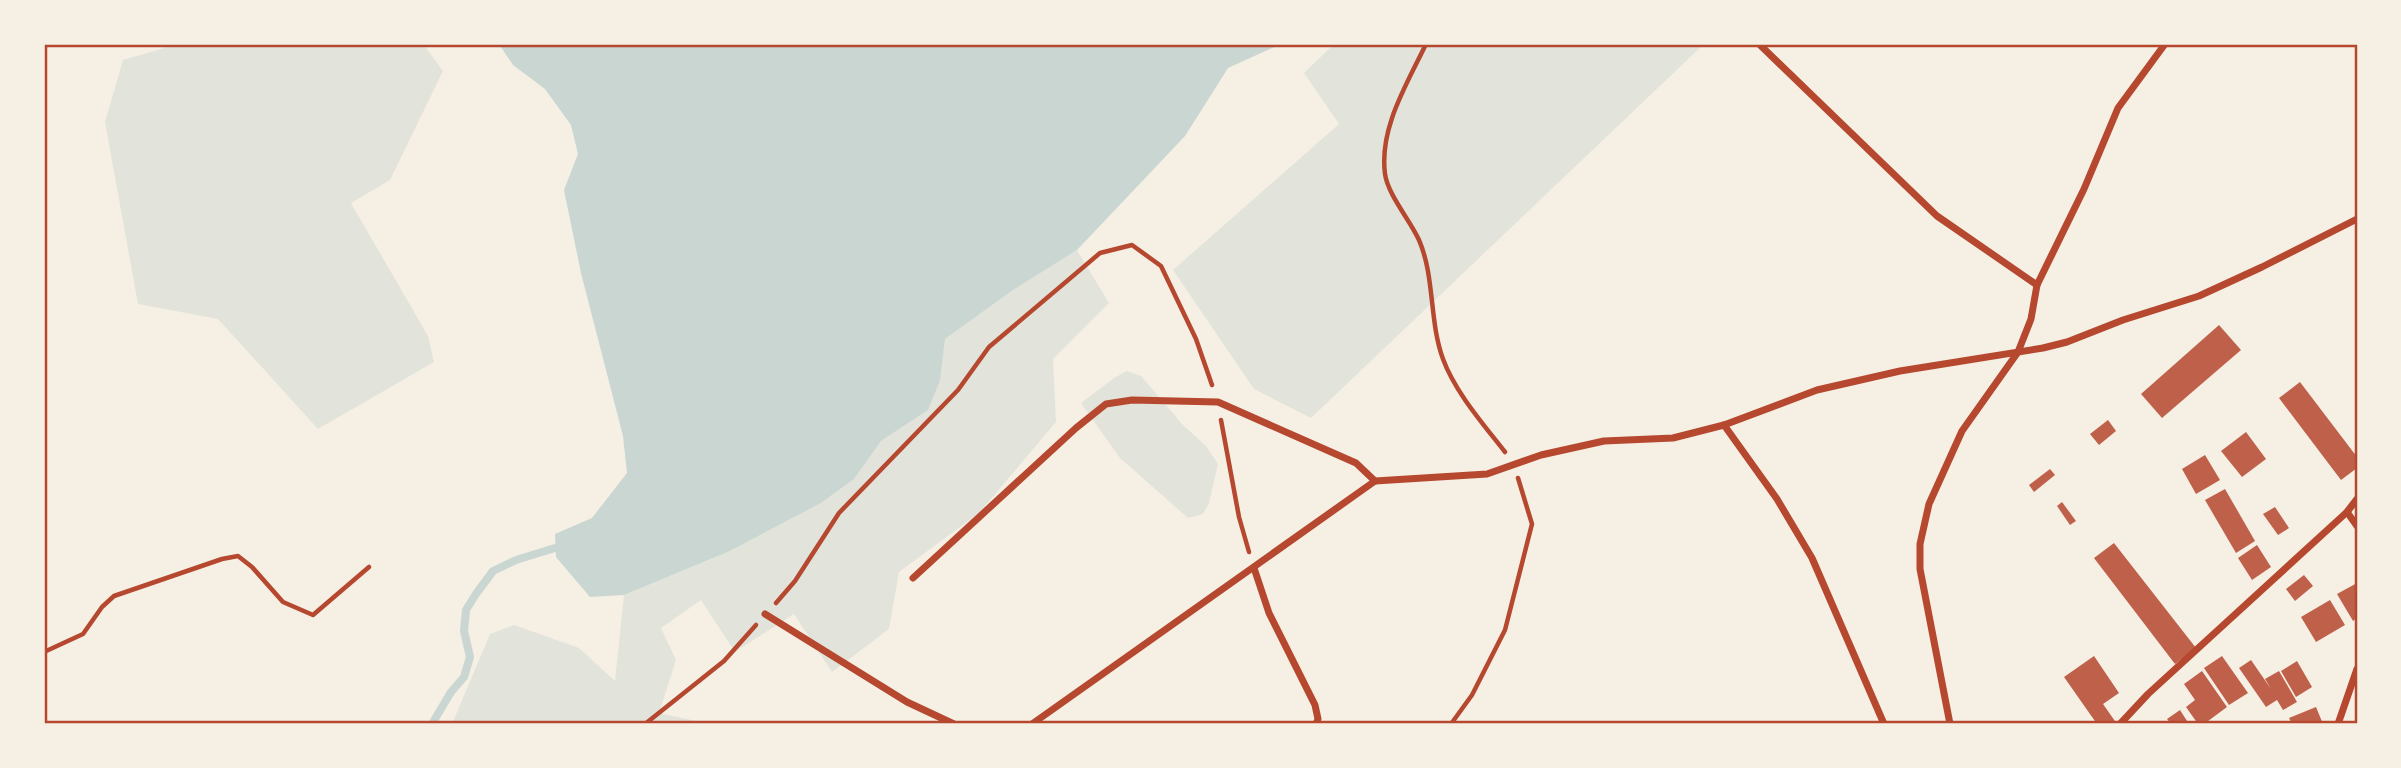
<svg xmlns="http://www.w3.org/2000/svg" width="2401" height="768" font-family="'Titillium Web',sans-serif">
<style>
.green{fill:#e2e4dc}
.water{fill:#c9d6d2}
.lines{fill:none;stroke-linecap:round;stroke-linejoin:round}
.stream{stroke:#c9d6d2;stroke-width:8}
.building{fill:#bf614a}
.path{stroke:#b5482f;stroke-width:4.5}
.minor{stroke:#b5482f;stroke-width:7}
.neatline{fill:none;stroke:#b5482f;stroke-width:2.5}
</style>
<rect width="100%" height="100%" fill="#f6efe4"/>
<g class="green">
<polygon points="178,44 423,44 443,71 390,180 351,203 428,336 434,362 318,429 218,319 138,304 105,122 123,60"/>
<polygon points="1334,44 1704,44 1311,418 1254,389 1173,270 1339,124 1304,73"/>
<polygon points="1077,250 1109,303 1053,359 1056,422 979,513 899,572 889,629 832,672 794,614 735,652 701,600 661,628 676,660 659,713 710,724 452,724 490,634 514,625 579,648 615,681 624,595 730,551 821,503 854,479 881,441 928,410 940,381 945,339 1013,290"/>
<polygon points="1127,371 1141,376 1182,424 1206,446 1218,464 1209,503 1203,514 1188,518 1120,458 1081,403 1114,378"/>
</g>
<polygon class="water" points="499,44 1281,44 1228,68 1185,136 1077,250 1013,290 945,339 940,381 928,410 881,441 854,479 821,503 730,551 624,595 590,597 556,557 555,534 592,518 627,473 623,436 581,273 564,190 578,154 571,125 545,89 513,65"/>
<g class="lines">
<polyline class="stream" points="432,724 451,692 464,677 470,657 464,631 466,610 476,594 493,571 516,560 555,548"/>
</g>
<g class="building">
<polygon points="2219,325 2241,350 2162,418 2141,394"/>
<polygon points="2300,382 2357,457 2357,468 2341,480 2279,398"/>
<polygon points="2108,420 2116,431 2099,445 2090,434"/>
<polygon points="2246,432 2266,459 2242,477 2221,451"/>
<polygon points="2205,455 2220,480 2196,494 2182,469"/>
<polygon points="2050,469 2055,475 2034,492 2029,485"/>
<polygon points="2225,489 2255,541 2236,553 2205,500"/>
<polygon points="2062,502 2076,521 2070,525 2057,506"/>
<polygon points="2275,507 2289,528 2278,535 2263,514"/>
<polygon points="2114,543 2196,648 2175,664 2094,558"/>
<polygon points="2257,545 2271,567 2252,580 2238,558"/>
<polygon points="2304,575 2313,586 2295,601 2286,589"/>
<polygon points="2357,583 2357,618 2353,621 2337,594"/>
<polygon points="2330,600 2345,625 2316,642 2301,617"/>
<polygon points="2094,656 2119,693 2103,704 2117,724 2097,724 2064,677"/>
<polygon points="2222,656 2248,693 2229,705 2204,668"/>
<polygon points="2251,660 2271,689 2265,679 2279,671 2297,702 2283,710 2277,700 2266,707 2239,668"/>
<polygon points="2297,661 2312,687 2296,697 2281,671"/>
<polygon points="2202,671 2227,707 2204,724 2198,724 2186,707 2195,700 2184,684"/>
<polygon points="2316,707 2323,724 2292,724 2289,718"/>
<polygon points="2180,710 2189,724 2171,724 2167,719"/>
</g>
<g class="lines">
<g class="path">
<path d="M1426,44C1407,84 1379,128 1385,174C1388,195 1410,220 1419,240C1435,277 1429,321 1443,359C1455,392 1484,425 1505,452"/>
<polyline points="1221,420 1239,517 1249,552"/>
<polyline points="776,603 795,581 839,513 958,390 989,347 1100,253 1132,245 1161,266 1196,339 1212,385"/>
<polyline points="44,652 83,634 102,607 114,596 222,559 238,556 252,567 283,602 313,615 369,567"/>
<polyline points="645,724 724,661 756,625"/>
<polyline points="1451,724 1472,695 1505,630 1532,524 1518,478"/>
</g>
<g class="minor">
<polyline points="1759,44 1937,216 2037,285"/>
<polyline points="1724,425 1777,499 1812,558 1884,724"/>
<polyline points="2347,512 2357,526"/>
<polyline points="1254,568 1269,613 1315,705 1318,719 1316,724"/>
<polyline points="913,578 1076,428 1106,404 1132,400 1218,402 1356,463 1375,481"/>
<polyline points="765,614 907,702 954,724"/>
<polyline points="1032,724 1375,481 1487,474 1541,455 1604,441 1673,438 1724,425 1817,390 1900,371 2043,348 2067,342 2123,320 2199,296 2262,267 2357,219"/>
<polyline points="1950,724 1920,569 1920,544 1929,504 1962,431 2018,352 2031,319 2037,285 2084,189 2118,108 2165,44"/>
<polyline points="2120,724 2148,694 2347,512 2357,499"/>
<polyline points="2338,724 2357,669"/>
</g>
</g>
<rect width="2401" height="768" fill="none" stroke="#f6efe4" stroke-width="91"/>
<rect x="46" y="46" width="2310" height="676" class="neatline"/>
</svg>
